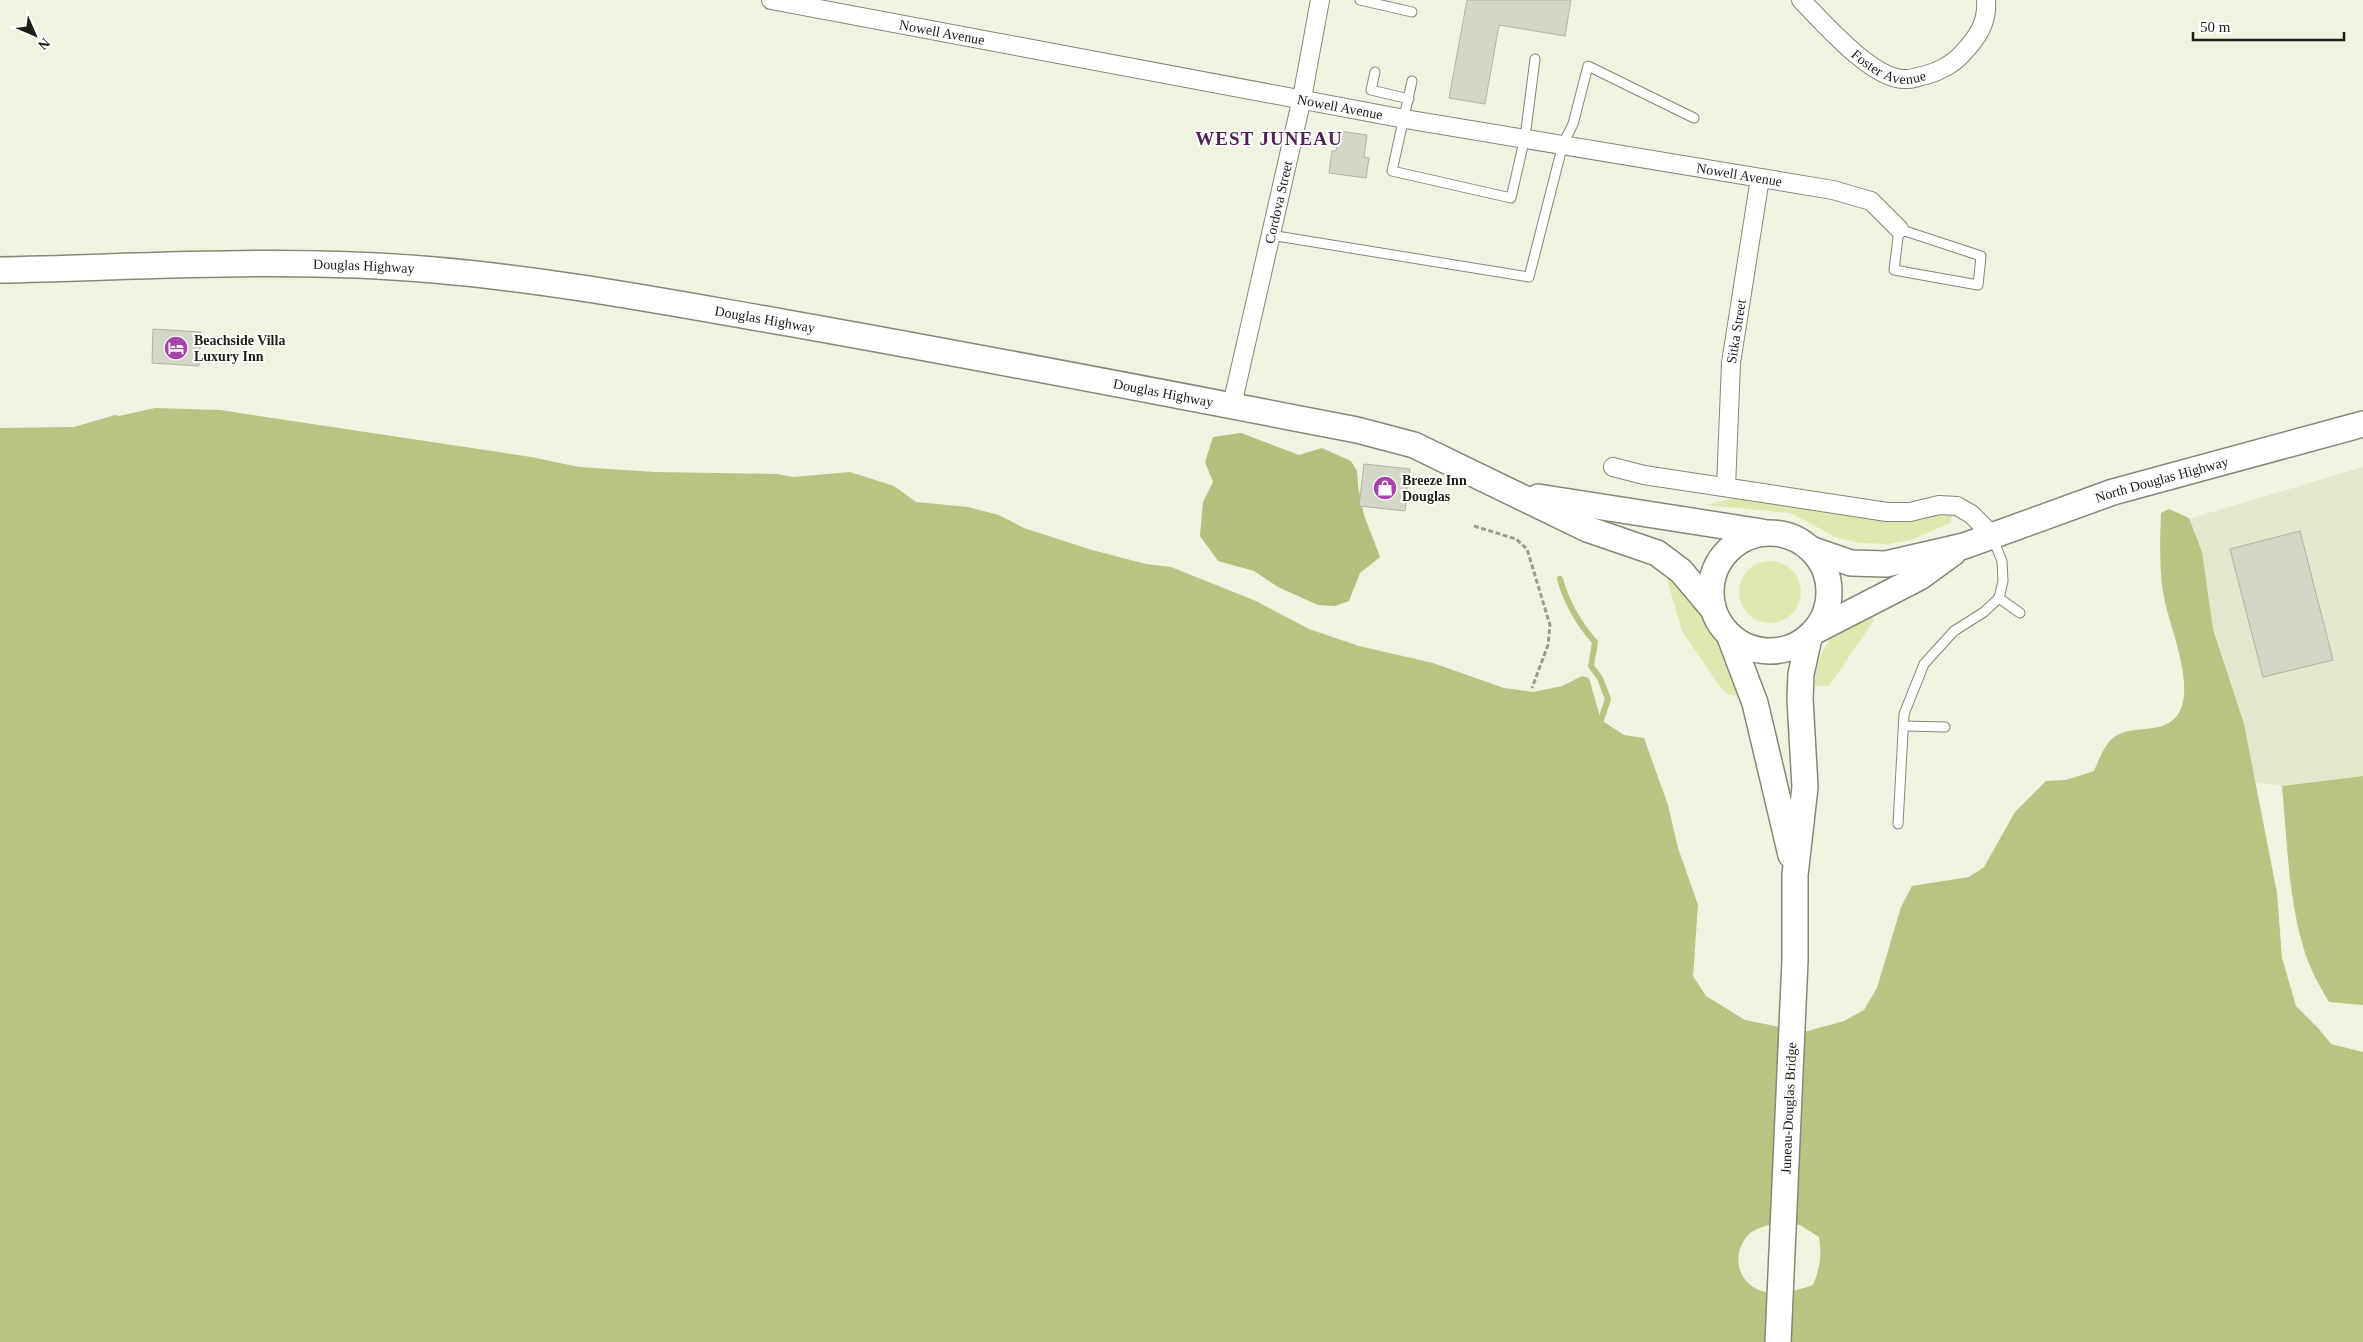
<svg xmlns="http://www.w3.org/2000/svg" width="2363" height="1342" font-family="Georgia,serif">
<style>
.built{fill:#e2e7cd}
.green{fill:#dee8ae}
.forest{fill:#b4be7d}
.water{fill:#b9c382;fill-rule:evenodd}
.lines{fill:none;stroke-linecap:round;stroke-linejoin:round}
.stream{stroke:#b9c382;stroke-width:6}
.building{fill:#d3d7c5;stroke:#b0b3a1}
.lane-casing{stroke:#858877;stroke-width:11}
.street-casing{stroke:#858877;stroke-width:20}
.secondary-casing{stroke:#858877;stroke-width:28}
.path{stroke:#9a9d8f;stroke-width:3;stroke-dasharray:5 2.5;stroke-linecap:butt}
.lane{stroke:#fff;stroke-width:9}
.street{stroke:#fff;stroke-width:18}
.secondary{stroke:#fff;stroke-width:25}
.labels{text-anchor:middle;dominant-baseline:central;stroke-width:4;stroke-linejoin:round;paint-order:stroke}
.street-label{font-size:14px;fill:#1d1e17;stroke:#fff}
.poi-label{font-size:14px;font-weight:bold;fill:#1d1e17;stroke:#fff;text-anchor:start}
.district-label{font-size:19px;font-weight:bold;letter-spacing:1px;fill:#512254;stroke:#fff}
</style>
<rect width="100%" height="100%" fill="#eff3e0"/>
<polygon class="built" points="2363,467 2363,776 2282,786 2254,782 2220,648 2213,629 2202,552 2189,519"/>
<g class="green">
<polygon points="1736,498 1790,507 1853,514 1944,510 1952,515 1950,523 1911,540 1887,544 1860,543 1838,538 1790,513 1705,505"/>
<circle cx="1770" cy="592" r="31"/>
<polygon points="1673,571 1708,615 1749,689 1747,694 1729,695 1721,688 1682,631 1667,579"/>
<path d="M1869,613L1874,620L1829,686H1815C1817,646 1834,629 1869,613Z"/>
</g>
<polygon class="forest" points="1241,433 1299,455 1322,448 1351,461 1357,471 1358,486 1364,515 1380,557 1360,573 1349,601 1335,606 1318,605 1278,587 1254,571 1218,561 1200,536 1203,502 1213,482 1205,462 1213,437"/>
<g class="water">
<path d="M155,408L220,410L531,457L579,467L655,472L777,474L793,477L850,472L894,486L916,502L968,507L999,515L1024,528L1092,550L1146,564L1171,567L1256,601L1309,629L1359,646L1433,663L1504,688L1533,692L1562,686L1582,676L1589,678L1601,720L1624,735L1644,738L1668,805L1678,848L1698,905L1693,976L1706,996L1745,1020L1804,1032L1844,1021L1864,1010L1877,988L1901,907L1912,886L1969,877L1984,867L2015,812L2046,781L2066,780L2094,771C2098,762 2102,751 2108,743C2124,722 2156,736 2174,719C2200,694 2169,627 2164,597C2159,572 2160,539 2161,513L2169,509L2189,518L2202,552L2213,629L2244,724L2277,893L2282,958L2296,1006L2318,1028L2331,1044L2363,1052V1342H0V428L74,427L115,415L119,416ZM1780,1222L1800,1225L1819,1237C1822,1253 1820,1269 1813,1285C1798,1290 1781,1296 1765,1292C1738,1286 1730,1255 1748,1235C1756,1227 1770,1225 1780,1222Z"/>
<path d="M2363,776V1005L2329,1002C2319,985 2308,966 2303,946C2288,895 2287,839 2282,786Z"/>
</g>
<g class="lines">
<path class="stream" d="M1560,579C1567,604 1578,623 1595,642L1591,666L1600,678L1608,699L1601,720"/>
</g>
<g class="building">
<polygon points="1467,0 1571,0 1565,36 1499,25 1485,104 1449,98"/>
<polygon points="1339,131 1367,135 1364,157 1369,158 1366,178 1329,173 1332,151 1336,151"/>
<polygon points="153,329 201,332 199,366 152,363"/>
<polygon points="1364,464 1410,469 1405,511 1359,506"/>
<polygon points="2300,531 2333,660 2263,677 2230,549"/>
</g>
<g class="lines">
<g class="lane-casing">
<g id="lane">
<polyline points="1360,0 1412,12"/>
<polyline points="1375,72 1371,90 1409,99"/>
<polyline points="1412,81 1392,171 1511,198 1525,137 1535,59"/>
<polygon points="1899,229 1981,256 1978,285 1894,270"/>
<polyline points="1270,235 1529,277 1563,144 1573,124 1588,66 1694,118"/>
<polyline points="1999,598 2020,613"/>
<polyline points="1904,726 1945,727"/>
<polyline points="1898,824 1904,714 1924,664 1954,631 1984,612 1999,598 2003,581 2002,561 1992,537"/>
</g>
</g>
<g class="street-casing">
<g id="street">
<path id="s1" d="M771,0L1405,119L1833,190L1871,201L1899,229"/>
<path id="s2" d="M1801,0C1823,22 1874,82 1907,79C1913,79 1920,76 1926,75C1938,72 1953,64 1962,54C1977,38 1988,23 1986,0"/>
<path id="s3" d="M1232,405L1302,98L1320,0"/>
<polyline points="1613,467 1644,475 1887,512 1910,512 1939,505 1957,506 1971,514 1991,534"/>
<path id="s4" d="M1726,487L1731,363L1760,178"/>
</g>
</g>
<g class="secondary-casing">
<g id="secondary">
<path id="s5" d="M0,270C144,267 290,257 434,270C551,280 666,302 782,322C974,356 1166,393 1357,430L1414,445L1587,529L1657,553L1681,571L1713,609"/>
<polyline points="1538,497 1762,532"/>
<circle cx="1770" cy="592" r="59"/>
<path id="s6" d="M1813,550L1851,563L1886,564L1964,546L2113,492L2363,424"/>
<polyline points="1815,631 1920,577 1953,553"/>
<polyline points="1730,637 1755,703 1791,855"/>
<path id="s7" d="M1778,1342L1795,960V875L1805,787L1800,699L1801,674L1809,638"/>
</g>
</g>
<polyline class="path" points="1474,526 1516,539 1527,549 1550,625 1548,645 1532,688"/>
<use href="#lane" class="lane"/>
<use href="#street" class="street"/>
<use href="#secondary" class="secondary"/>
</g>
<defs>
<g id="hotel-disc" transform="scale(1.25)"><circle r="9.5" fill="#a644ab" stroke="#fff"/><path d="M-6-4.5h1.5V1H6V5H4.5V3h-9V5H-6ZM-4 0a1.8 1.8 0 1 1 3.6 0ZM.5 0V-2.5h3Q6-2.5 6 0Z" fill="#fff"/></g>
<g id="shop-disc" transform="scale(1.25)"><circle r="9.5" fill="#a644ab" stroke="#fff"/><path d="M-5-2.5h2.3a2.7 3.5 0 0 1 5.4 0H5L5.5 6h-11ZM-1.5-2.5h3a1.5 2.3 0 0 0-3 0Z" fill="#fff"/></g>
</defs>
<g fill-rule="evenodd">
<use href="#hotel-disc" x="176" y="348"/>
<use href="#shop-disc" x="1385" y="488"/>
</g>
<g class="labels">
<g class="street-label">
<text stroke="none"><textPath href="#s1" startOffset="174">Nowell Avenue</textPath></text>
<text stroke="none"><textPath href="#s2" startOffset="114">Foster Avenue</textPath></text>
<text stroke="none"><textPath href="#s1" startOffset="579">Nowell Avenue</textPath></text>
<text stroke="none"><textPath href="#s1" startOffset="984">Nowell Avenue</textPath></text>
<text stroke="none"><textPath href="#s3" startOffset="208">Cordova Street</textPath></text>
<text stroke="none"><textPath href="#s5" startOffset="364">Douglas Highway</textPath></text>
<text stroke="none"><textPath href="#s5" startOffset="769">Douglas Highway</textPath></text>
<text stroke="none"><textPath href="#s4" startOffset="156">Sitka Street</textPath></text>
<text stroke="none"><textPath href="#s5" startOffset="1174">Douglas Highway</textPath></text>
<text stroke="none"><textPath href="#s6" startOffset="364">North Douglas Highway</textPath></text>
<text stroke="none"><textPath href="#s7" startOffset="234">Juneau-Douglas Bridge</textPath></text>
</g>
<g class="poi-label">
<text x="194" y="340">Beachside Villa<tspan x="194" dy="16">Luxury Inn</tspan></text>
<text x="1402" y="480">Breeze Inn<tspan x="1402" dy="16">Douglas</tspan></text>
</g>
<g class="district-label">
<text x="1269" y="138">WEST JUNEAU</text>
</g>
</g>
<g transform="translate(35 35) rotate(135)" stroke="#ffffff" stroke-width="4" paint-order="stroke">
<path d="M0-4L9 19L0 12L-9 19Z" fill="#1d1e17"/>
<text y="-8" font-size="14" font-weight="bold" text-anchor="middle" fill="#1d1e17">N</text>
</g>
<path d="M2193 32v8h151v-8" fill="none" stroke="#1d1e17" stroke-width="2.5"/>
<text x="2200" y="32" font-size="15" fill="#1d1e17" stroke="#ffffff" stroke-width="4" paint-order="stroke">50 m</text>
</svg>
